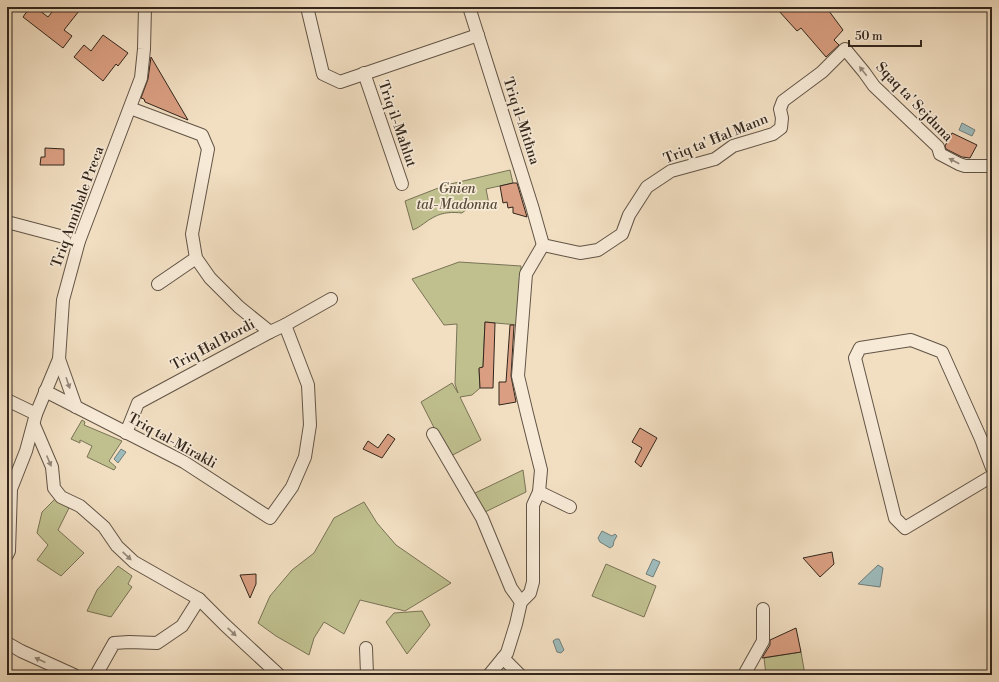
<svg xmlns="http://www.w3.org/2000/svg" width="999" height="682" font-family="'Libre Bodoni',serif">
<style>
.green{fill:#c0c08f;stroke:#797356}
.water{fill:#9dbbbb;stroke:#727f7b}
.building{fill:#da9f82;stroke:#32261c}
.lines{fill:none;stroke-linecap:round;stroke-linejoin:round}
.minor-casing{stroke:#625446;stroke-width:14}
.minor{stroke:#f7ead7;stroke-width:12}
.oneway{fill:#94887a}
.labels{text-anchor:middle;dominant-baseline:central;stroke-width:3.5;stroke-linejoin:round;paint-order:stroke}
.street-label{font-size:14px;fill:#32261c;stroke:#f7ead7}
.park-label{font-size:14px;font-style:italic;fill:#564c39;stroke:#f7ead7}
</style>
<rect width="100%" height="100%" fill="#f2dfc2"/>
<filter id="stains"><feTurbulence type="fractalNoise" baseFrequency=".005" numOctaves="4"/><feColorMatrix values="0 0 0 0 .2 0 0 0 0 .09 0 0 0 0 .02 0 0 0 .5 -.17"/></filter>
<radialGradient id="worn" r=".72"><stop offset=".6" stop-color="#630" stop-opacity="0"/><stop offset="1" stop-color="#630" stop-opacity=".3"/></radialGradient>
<g class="green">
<path d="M510,170L513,183L486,189L489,204L467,209L462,213C453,212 443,212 434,217C427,220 421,227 413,230L405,201L446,185Z"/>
<polygon points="459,262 521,266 518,325 485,322 483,367 479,369 480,388 472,395 460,397 481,440 449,457 421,402 452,383 458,393 455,384 457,324 444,325 412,279"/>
<polygon points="82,420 85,422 84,425 122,441 109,461 116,467 114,470 87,457 92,446 80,440 80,443 71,439"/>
<polygon points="523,470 526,492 483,513 471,495"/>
<polygon points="56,498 69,508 58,530 84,553 61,576 37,560 48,545 37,533 42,512"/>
<polygon points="364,502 377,523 396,545 451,583 405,611 360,600 344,634 324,622 314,638 309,655 276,636 258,623 270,596 292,570 314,553 334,518"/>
<polygon points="606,564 656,586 644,617 592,596"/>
<polygon points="118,566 132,576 128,584 132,587 111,617 87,611 97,590"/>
<polygon points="422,611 430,625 407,654 386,622 394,613"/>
<polygon points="801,652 805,675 766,675 764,658"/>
</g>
<g class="water">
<polygon points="962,123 975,130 972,136 959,130"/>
<polygon points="121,449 126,452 118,463 114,459"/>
<polygon points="602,531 612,536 615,534 617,536 614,541 613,546 610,548 600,542 598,538"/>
<polygon points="653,559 660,562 653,577 646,574"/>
<polygon points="878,565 883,568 880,587 858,584"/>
<polygon points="556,639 559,639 564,650 561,653 557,652 553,641"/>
</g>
<g class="building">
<polygon points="30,7 35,7 48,17 56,7 73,7 79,11 64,30 72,36 63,48 23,17"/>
<polygon points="782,7 826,7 843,30 834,40 839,45 826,57 801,28 797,31 778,10"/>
<polygon points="103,35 128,53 118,66 116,64 103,81 74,57 84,45 91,51"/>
<polygon points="151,57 188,120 145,102 144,99 141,98 148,79"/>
<polygon points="952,133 977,145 970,158 962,157 946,149 945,146"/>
<polygon points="45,148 64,149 64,165 40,165 41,157 45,157"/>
<polygon points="513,183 517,183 527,217 513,213 513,207 508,208 507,202 503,203 500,186"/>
<polygon points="485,322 495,323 493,388 480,388 479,368 483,367"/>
<polygon points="510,325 514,325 511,376 516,402 499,405 499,382 506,382"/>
<polygon points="640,428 657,438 641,467 635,462 642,448 632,442"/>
<polygon points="388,434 395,439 382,458 363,449 368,441 378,448"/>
<polygon points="832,552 834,564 820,577 803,558"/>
<polygon points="256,574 256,584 250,598 240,575"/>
<polygon points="796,628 801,652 762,658 770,645 770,640"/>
</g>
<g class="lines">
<g class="minor-casing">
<g id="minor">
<polyline points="307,7 323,74 340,82 478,35"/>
<polyline points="469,7 532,206 543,245"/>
<polyline points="364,73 402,184"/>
<polyline points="130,108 202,135 208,149 192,234 196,258 210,278 239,307 270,332"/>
<polyline points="7,222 79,241"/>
<polyline points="543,245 580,253 598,250 622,234 629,215 647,187 671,171 715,159 733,146 773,134 781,128 782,118 780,109 783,101 822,72 845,49 864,72 874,86 938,147 940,154 959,164 965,166 992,166"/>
<polyline points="158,284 196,258"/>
<polyline points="59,359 76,407"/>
<polyline points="45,391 184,462 270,518 292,487 305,457 310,425 308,385 285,325"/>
<polyline points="7,400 36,414"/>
<polyline points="34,425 52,467 54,488 61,497 80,506 104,527 117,546 134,562 199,599 225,625 279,675"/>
<polyline points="126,433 138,403 270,332 285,325 331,299"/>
<polyline points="433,434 482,518 511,588 521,602"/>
<polyline points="992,468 981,439 942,352 911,340 860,348 855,358 895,518 905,528 992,476"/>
<polyline points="539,492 570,507"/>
<polyline points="7,555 9,551 11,489 26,451 36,414 59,359 63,300 79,241 141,78 144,49 145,7"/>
<polyline points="7,643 21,651 74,675"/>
<polyline points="366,648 367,674 368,675"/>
<polyline points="503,658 520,675"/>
<polyline points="96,675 114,643 129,642 157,643 182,626 199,599"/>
<polyline points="489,675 507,653 516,624 521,602 530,593 533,582 533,505 539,492 541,470 527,414 518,376 526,274 543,245"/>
<polyline points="744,675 763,641 763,609"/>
</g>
</g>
<use href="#minor" class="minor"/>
</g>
<defs><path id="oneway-solid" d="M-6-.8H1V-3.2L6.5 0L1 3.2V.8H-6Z"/></defs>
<g class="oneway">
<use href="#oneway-solid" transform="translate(863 71) rotate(-128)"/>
<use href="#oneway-solid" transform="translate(954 161) rotate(-152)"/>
<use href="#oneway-solid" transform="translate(68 383) rotate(71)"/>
<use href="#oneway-solid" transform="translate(49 461) rotate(67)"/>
<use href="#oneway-solid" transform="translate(127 556) rotate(43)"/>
<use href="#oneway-solid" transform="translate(232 632) rotate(43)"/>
<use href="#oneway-solid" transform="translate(40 660) rotate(-155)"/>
</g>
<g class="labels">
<g class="street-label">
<text transform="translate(914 102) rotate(46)">Sqaq ta' Sejduna</text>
<text transform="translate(521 121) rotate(72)">Triq il-Mitħna</text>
<text transform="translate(397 124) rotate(71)">Triq il-Maħlut</text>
<text transform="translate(716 139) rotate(-22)">Triq ta' Ħal Mann</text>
<text transform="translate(78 207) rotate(-70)">Triq Annibale Preca</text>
<text transform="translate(213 345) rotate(-28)">Triq Ħal Bordi</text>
<text transform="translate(172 441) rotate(29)">Triq tal-Mirakli</text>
</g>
<g class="park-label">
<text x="457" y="189">Gnien<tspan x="457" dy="16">tal-Madonna</tspan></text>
</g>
</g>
<rect width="999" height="682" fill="none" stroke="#f2dfc2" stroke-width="24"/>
<rect x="8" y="8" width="983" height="666" fill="none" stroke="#32261c" stroke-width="2"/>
<rect x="12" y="12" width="975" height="658" fill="none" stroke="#32261c"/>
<path d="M849 40v6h72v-6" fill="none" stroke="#32261c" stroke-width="2"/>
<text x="855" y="40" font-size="12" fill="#32261c" stroke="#f7ead7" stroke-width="3" paint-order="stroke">50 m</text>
<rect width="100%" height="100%" filter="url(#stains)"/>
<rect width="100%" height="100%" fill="url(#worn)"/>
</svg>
